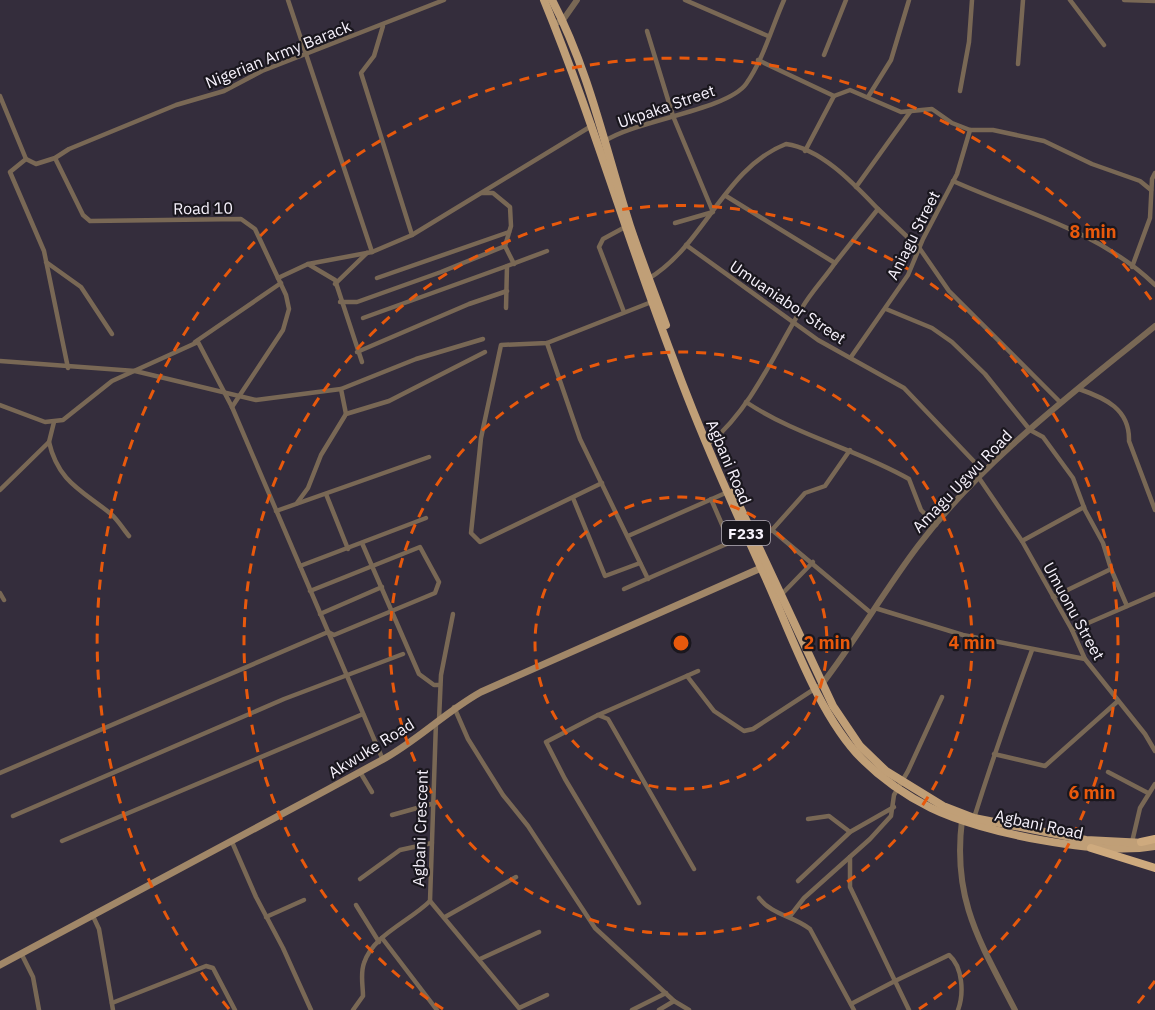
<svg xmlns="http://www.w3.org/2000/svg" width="1155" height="1010" font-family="'IBM Plex Sans',sans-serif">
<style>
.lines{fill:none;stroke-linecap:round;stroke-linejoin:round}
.minor{stroke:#796855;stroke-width:4.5}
.tertiary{stroke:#796855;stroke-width:6}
.secondary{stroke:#a18768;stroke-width:7}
.primary{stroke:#c09f77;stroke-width:8}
.trunk{stroke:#ceaa7e;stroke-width:8}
.ring{fill:none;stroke:#e8590c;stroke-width:3;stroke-dasharray:10 8}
.labels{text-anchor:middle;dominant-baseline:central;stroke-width:4.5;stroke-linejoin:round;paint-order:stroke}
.shield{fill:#1a171e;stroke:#b5b0b9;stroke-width:1.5}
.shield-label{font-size:15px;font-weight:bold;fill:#f7f2fc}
.street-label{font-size:16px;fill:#f7f2fc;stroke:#1a171e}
.centre{fill:#e8590c;stroke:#1a171e;stroke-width:3}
.ring-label{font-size:18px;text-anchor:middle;font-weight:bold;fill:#e8590c;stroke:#1a171e;stroke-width:4.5;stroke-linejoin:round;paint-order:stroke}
</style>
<rect width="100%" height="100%" fill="#342d3c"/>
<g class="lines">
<g class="minor">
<polyline points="288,0 372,252"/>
<polyline points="685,0 768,36"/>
<polyline points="1070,0 1104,45"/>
<polyline points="1124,0 1155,1"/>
<polyline points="383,26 374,56 361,73 412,235"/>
<polyline points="647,31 673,116 713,212 675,223"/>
<polyline points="824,55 846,0"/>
<polyline points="758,60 834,96 850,90 901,112 932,109 952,123 970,130 993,130 1044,141 1092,164 1140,181 1151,190"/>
<polyline points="1018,64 1023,0"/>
<polyline points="960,91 969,42 972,0"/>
<polyline points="0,96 26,159 36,164 55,158 69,149 176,105 224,91 262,71 444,0"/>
<polyline points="868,97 891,60 909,0"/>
<path d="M605,141C637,120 727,110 746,84C763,60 772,27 784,0"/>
<polyline points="805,151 834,96"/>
<polyline points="55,158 83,215 90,221 241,219 255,229 286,295 289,309 283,330 232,407"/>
<polyline points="26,159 10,172 44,251 68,368"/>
<path d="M953,181C1022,212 1100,231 1155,285"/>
<polyline points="856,187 910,112"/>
<polyline points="482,193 493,193 510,207 511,226 505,246 514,264"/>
<polyline points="878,209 920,249 949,291 1061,403"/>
<polyline points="686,245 818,340 904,388 984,472"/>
<polyline points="46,262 81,287 112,334"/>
<polyline points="308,264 335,280 362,362"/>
<polyline points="1132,267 1150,218 1152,179 1155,173"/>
<polyline points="278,278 308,264 372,252 412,235 593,125"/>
<polyline points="377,278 509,232"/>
<path d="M648,279C704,246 724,168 786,144C822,149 854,184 878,209L835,263"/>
<polyline points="335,284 367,253"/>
<polyline points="340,302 357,302 441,272 505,246"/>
<polyline points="506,308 507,266 547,251"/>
<polyline points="886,309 932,328 952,342 985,374 1030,430 1043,437 1073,478 1085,510 1103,543 1111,569 1053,597"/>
<polyline points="624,312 599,247 603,239 627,226"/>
<polyline points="363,318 507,266"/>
<polyline points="195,342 281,283"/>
<polyline points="547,343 580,439 648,579"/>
<polyline points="357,352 469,304 507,291"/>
<polyline points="851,357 908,275 923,239 957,174 970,130"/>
<polyline points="0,361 135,371 256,400 341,389"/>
<path d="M1079,389C1105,398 1130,409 1129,441L1155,510"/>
<path d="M746,402C797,436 857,449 909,479L921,510L936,525"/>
<polyline points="0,405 45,422 63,420 112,381 198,342 232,407 383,760"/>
<polyline points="346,414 341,389 416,359 483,339"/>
<path d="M49,442C58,482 83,491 111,514C118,520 123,529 129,536"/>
<path d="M711,442C752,407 774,354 802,308C811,292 825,278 835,263L726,196"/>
<polyline points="979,478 1022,541 1072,630 1085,659 1145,734 1155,751"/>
<polyline points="602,483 480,542 471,533 481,438 501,345 547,343 654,301"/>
<polyline points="0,490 49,442 54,422"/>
<polyline points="326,494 348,549"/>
<polyline points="573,498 605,576 640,563"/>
<polyline points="711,499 730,543"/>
<polyline points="297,503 308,488 321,455 346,414 389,401 485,352"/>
<polyline points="276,511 429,457"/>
<polyline points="772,530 871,613"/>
<polyline points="628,536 730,491"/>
<polyline points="755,540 772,530 805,493 825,486 850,450"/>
<polyline points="1022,541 1084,507"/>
<polyline points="362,543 419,674 434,685 440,685"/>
<polyline points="300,566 426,518"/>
<polyline points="1111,569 1127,606"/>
<polyline points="624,589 747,535"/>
<polyline points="0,593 4,600"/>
<polyline points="781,595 813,562"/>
<polyline points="875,608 963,635 1085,659"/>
<polyline points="320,614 382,587"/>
<polyline points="1072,630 1155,594"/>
<polyline points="687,676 714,711 744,731 753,729 822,684"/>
<polyline points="454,707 468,739 503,795 528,826 595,928 674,1001 689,1010"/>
<polyline points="598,715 608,719 694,869"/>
<polyline points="439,720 441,675 453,614"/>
<polyline points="994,754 1045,766 1118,701"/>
<polyline points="360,772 372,792"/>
<polyline points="1108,772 1148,793"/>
<polyline points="0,773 328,632 334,635 435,593 439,582 420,547 310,591"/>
<polyline points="392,815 435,803"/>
<polyline points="13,816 284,699 403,654"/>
<path d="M974,818C992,761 1011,706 1032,650"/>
<polyline points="808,819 829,816 850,832"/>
<polyline points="62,841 363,714"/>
<polyline points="232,842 256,897 283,948 311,1010"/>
<polyline points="1132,842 1140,808 1155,784"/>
<polyline points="850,857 850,887 895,981 851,1004"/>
<polyline points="360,879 400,850 432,843"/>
<polyline points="798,881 850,832 894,807"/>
<path d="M759,898C772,915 794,916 810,929L854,1010"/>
<polyline points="430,901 519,1008 547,995"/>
<polyline points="639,903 565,779 546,742 598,715 698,671"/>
<polyline points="356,905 379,942"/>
<polyline points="92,914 99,929 113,1010"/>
<polyline points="790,916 804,898 870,839 891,816 894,795 908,771 942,697"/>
<polyline points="266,917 304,900"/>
<polyline points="445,917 516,877"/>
<polyline points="382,938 437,1010"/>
<polyline points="21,953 33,977 39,1010"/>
<polyline points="480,959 539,932"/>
<polyline points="112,1003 206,966 213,968 235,1010"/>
<path d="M353,1010L363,996C363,985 360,974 364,963C373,935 410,921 430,901L436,722"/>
<polyline points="632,1010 666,993"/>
<polyline points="659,1010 674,1001"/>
<path d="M909,1010L895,981L949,955C963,967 964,994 958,1010"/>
</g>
<g class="tertiary">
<polyline points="554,24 563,20 577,0"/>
<path d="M822,684C856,640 884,591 918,546C983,460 1072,394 1155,326"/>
<path d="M962,820C952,900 980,942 1015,1010"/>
</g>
<path class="secondary" d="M0,965C127,897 254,830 380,761C416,742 445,712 481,692L761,568"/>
<g class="primary">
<path d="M544,0C592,117 627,238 672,356C700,433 734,508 768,583C792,637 820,717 862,759C882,779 905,795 931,808C982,833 1100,856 1155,846"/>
<path d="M552,0C589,70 606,151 630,226C641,259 654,292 666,325"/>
<polyline points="733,492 833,706 860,746 886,771 943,806 974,818 1086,840 1145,843"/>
</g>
<g class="trunk">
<polyline points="1141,842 1155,839"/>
<polyline points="1091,848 1155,868"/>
</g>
</g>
<g class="ring">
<circle cx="681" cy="643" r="146"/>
<circle cx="681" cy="643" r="291"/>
<path d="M443 1009A437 437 0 1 1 919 1009"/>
<path d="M1155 981A582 582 0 0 1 1133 1009M229 1009A582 582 0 1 1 1155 305"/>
</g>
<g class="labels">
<rect class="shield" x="722" y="521" width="48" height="24" rx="4.5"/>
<g class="shield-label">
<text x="746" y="533">F233</text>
</g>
<g class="street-label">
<text transform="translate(278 54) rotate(-22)">Nigerian Army Barack</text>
<text transform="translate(666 106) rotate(-19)">Ukpaka Street</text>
<text transform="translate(203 208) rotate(-1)">Road 10</text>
<text transform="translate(913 235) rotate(-63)">Aniagu Street</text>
<text transform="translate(788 302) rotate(34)">Umuaniabor Street</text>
<text transform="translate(729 462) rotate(67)">Agbani Road</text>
<text transform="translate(962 481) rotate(-46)">Amagu Ugwu Road</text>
<text transform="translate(1074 611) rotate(61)">Umuonu Street</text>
<text transform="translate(371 748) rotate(-32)">Akwuke Road</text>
<text transform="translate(1039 824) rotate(12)">Agbani Road</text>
<text transform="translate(420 828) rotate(-88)">Agbani Crescent</text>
</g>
</g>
<circle cx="681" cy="643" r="9" class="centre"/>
<g class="ring-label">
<text x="1093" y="238">8 min</text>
<text x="827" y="649">2 min</text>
<text x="972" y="649">4 min</text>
<text x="1092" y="799">6 min</text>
</g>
</svg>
